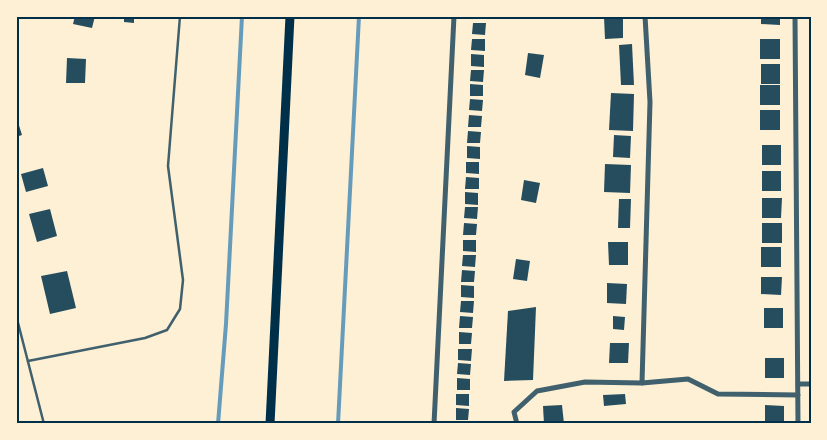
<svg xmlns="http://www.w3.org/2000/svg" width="827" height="440" font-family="Arial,sans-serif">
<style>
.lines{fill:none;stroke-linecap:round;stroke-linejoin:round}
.stream{stroke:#669bbc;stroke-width:4}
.building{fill:#264d5e}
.service{stroke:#3f606c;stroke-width:2.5}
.minor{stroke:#3f606c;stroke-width:5}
.trunk{stroke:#003049;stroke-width:9}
.neatline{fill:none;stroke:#003049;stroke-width:2}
</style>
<rect width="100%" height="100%" fill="#fdf0d5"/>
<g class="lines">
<g class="stream">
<polyline points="218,424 226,324 242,16"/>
<polyline points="338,424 359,16"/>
</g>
</g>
<g class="building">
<polygon points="75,16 95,16 92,28 73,24"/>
<polygon points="124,16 134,16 134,23 124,22"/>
<rect x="473" y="16" width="13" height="3"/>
<polygon points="623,16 623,38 605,39 604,17"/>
<polygon points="761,16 780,16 780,25 761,24"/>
<polygon points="473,23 486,23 485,35 472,34"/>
<polygon points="472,39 485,39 485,51 471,50"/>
<rect x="760" y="39" width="20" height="20"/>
<polygon points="632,44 634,85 621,85 619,45"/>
<polygon points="528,53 544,55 540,78 525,75"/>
<polygon points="471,54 484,55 484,67 471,66"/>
<polygon points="67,58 86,59 85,83 66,83"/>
<rect x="761" y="64" width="19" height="20"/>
<polygon points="471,70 484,70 483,82 470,81"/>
<polygon points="470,84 483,85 483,96 470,96"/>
<rect x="760" y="85" width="20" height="20"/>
<polygon points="611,93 634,94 633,131 609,130"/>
<polygon points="470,99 483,100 482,111 469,110"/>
<rect x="760" y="110" width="20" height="20"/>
<polygon points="469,115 482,116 481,127 468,127"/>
<polygon points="16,116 22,135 16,137"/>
<polygon points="468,131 481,132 480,143 467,143"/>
<polygon points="614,135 631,136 630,158 613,157"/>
<rect x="762" y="145" width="19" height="20"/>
<polygon points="467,146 480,147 480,159 467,158"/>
<polygon points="466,162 479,162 479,174 466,173"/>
<polygon points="605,164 631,165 630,193 604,192"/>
<polygon points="43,168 48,186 26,192 21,174"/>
<rect x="762" y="171" width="19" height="20"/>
<polygon points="466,177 479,178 479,189 465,189"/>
<polygon points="524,180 540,183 536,203 521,200"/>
<polygon points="465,192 478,193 478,205 465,204"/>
<polygon points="762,198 782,198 781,218 762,218"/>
<polygon points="619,199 631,199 630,228 618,228"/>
<polygon points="465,207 478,207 477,219 464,218"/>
<polygon points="50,209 57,236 37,242 29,214"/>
<polygon points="464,223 477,224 476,235 463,235"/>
<rect x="762" y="223" width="20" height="20"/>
<polygon points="463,240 476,240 476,252 463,251"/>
<polygon points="608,242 628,242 628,265 609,265"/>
<rect x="761" y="247" width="20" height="20"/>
<polygon points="463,255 476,255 475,267 462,266"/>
<polygon points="516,259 530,261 527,281 513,279"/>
<polygon points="462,270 475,271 474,282 461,282"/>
<polygon points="67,271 76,308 50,314 41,276"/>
<polygon points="761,277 782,277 781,295 761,294"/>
<polygon points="607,283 627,284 626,304 607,303"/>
<polygon points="461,285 474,286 474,298 461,297"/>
<polygon points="461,301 474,301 473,313 460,312"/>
<polygon points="536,307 533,380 504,381 508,311"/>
<rect x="764" y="308" width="19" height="20"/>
<polygon points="460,316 473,317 472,328 459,328"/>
<polygon points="613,316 625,317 624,330 613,329"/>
<polygon points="459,332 472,333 471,344 459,344"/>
<polygon points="610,343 629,343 628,363 609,363"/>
<polygon points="458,349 472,349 471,361 458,360"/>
<rect x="765" y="358" width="19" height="20"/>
<polygon points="458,363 471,364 470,375 457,374"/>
<polygon points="457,378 470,379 470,390 457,390"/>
<polygon points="456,394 469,394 469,406 456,405"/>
<polygon points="625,394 626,404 604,406 603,395"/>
<polygon points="562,405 564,424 544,424 543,406"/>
<polygon points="765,405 784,406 784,424 765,424"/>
<polygon points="456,408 469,409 468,420 456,420"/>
</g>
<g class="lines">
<g class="service">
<polyline points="16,315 44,424"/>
<polyline points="28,361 145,338 167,330 180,309 183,280 168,166 180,16"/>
</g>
<g class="minor">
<polyline points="795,16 798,424"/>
<polyline points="642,383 650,102 645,16"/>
<polyline points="798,384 811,384"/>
<polyline points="434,424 454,16"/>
<polyline points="517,424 514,412 537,391 585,382 642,383 688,379 718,394 798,395"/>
</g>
<polyline class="trunk" points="270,424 290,16"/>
</g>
<rect width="827" height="440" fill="none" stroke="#fdf0d5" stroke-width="35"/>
<rect x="18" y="18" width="792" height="404" class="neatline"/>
</svg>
